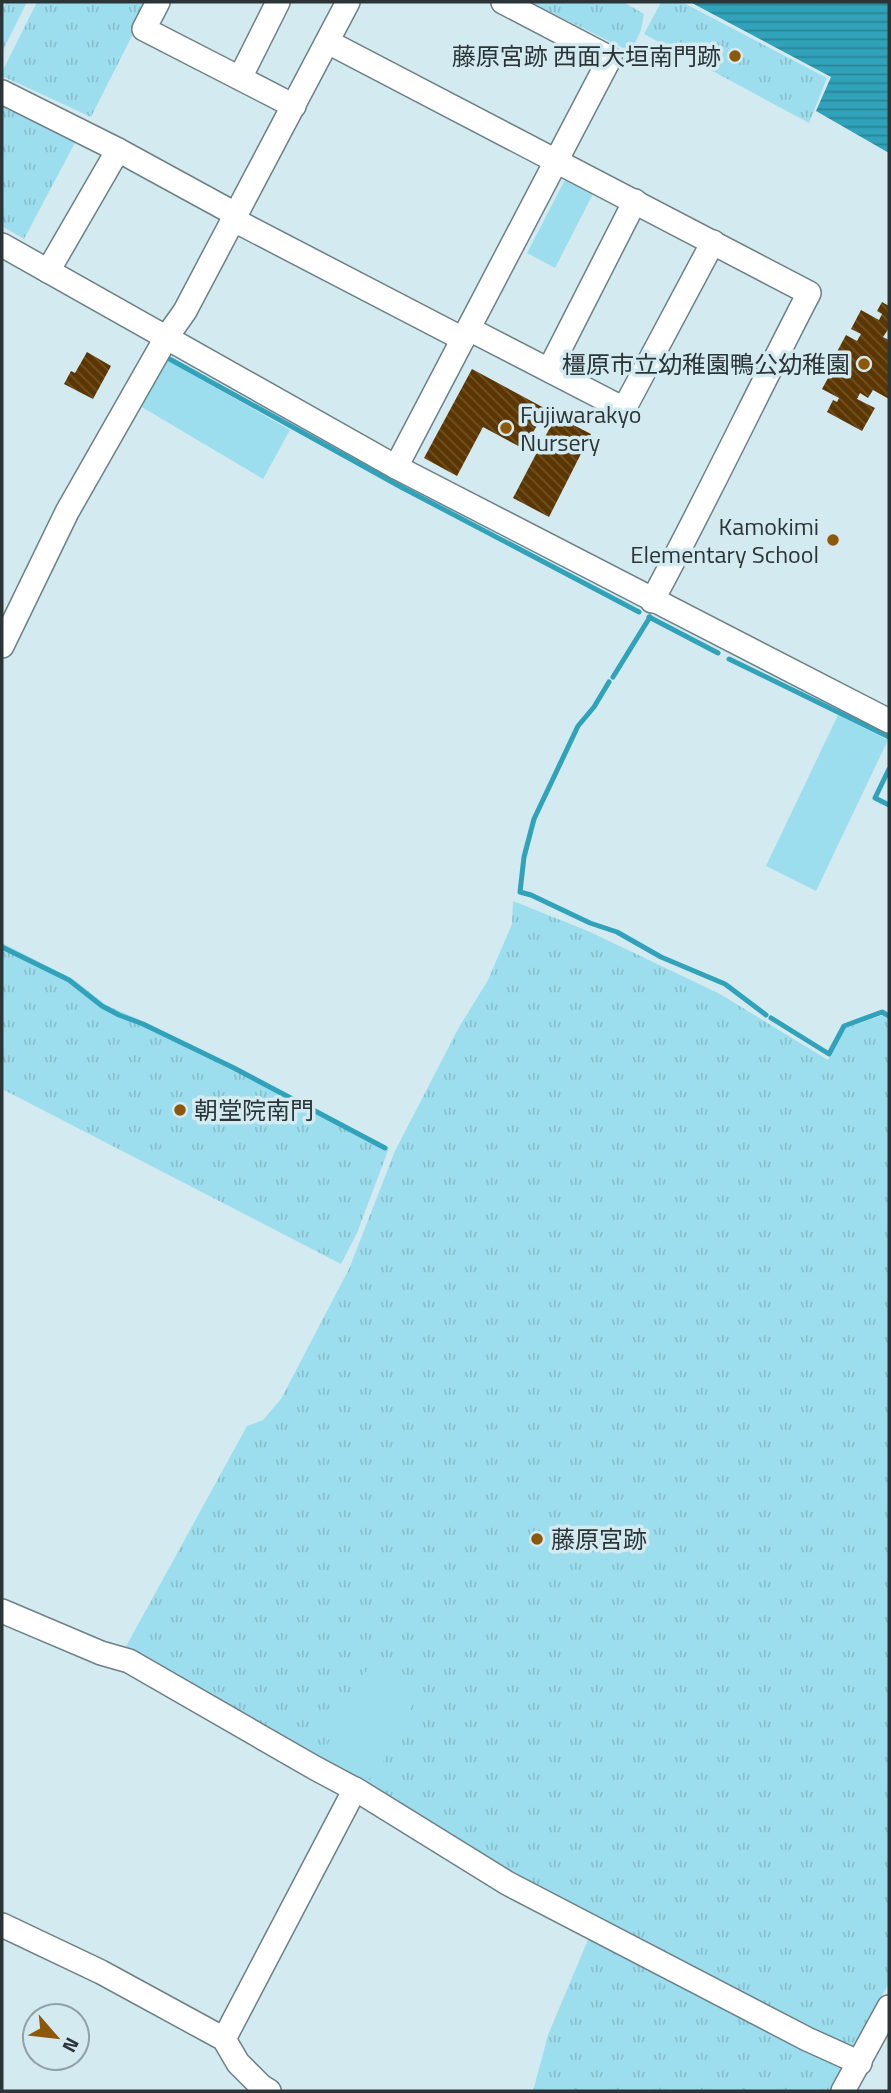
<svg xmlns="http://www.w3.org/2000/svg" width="891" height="2093" font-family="'Titillium Web','Noto Sans JP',sans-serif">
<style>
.grass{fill:url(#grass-tufts)}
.green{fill:#9ddeee}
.water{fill:url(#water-rules)}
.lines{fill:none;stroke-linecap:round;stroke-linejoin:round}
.stream{stroke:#30a2b9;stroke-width:5}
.building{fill:url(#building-back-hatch)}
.minor-casing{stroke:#6c8186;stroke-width:26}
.minor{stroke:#fff;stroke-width:23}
.poi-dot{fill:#8e580b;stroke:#d3eaf0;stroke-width:2.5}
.labels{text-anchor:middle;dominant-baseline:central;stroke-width:7;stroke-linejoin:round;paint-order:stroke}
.poi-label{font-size:24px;fill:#2b3436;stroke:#d3eaf0;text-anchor:end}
</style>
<defs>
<pattern id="grass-tufts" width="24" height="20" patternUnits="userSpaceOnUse" patternTransform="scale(1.75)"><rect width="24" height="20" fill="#9ddeee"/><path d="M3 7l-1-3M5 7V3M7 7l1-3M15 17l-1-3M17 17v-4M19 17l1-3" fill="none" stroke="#87bfcd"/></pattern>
<pattern id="water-rules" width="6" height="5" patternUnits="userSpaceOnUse" patternTransform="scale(1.75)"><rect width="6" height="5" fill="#30a2b9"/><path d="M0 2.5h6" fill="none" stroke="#298597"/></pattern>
<pattern id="building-back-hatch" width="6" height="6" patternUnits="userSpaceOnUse" patternTransform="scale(1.75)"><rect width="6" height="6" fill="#5c3600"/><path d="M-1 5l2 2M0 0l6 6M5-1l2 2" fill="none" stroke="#705227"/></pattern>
</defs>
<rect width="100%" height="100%" fill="#d3eaf0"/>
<g class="grass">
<polygon points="6,2 27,2 2,52 2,11"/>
<polygon points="37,2 149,2 91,117 2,76 2,72"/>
<polygon points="530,2 623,2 644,14 641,30 631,52"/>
<polygon points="661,2 682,2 827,78 809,123 644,34"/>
<polygon points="2,101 78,137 24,239 2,226"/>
<polygon points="513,901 588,931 720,994 828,1060 843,1029 889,1013 889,1983 829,2091 533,2091 548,2035 595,1923 123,1652 247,1426 263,1420 281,1399 349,1269 395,1151 458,1029 488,980 512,924"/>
<polygon points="2,943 73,979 106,1005 147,1023 389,1148 357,1233 341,1264 2,1089"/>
</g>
<g class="green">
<polygon points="567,176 595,190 555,268 527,253"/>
<polygon points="160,356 290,430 263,479 135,403"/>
<polygon points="838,715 888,740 816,891 766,866"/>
<path d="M373,1658L422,1684C407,1716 389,1766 361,1786L317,1764Z"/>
</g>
<polygon class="water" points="690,2 889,2 889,153 816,111 831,77"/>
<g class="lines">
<g class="stream">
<polyline points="166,357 401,487 639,612"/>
<polyline points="649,617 718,653"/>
<polyline points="729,659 889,737"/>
<polyline points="613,677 650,617"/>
<polyline points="609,682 594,707 578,726 534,819 524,857 520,892 531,895 590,923 617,932 661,957 725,984 766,1015"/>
<polyline points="889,769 875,798 889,805"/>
<polyline points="2,947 69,980 102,1006 119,1015 143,1024 234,1068 385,1148"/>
<polyline points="771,1018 829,1054 844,1026 882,1012 889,1016"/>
</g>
</g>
<g class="building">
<polygon points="882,302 889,306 889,328 883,337 889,340 889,399 873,390 868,398 860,393 857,399 875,408 862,431 827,412 833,400 837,402 839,398 822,389 833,369 840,373 844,367 832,361 846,335 857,341 861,334 851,329 861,310 879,320 882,314 877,311"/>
<polygon points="87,352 111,366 93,399 64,384 71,371 75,373"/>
<polygon points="472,369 546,409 524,449 483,427 457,476 424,458"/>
<polygon points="556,416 591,434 549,517 513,498"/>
</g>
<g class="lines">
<g class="minor-casing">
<g id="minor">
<polyline points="158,2 144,29 294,106"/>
<path d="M328,42L809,293C756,395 707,499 652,601"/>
<polyline points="240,78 278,2"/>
<polyline points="2,92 118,150 237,215"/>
<polyline points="234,220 463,339"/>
<polyline points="2,245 396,467 889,721"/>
<polyline points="48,271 118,150"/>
<polyline points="469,329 624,409 713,242"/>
<polyline points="549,370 635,201"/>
<polyline points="396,467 610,58 503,2"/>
<polyline points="2,646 67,512 166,338 185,311 348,2"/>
<polyline points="2,1611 101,1653 129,1661 315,1768 360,1792 507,1883 807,2039 860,2063"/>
<polyline points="2,1925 101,1972 224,2039 238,2063 261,2086 269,2091"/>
<polyline points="224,2039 355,1789"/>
<polyline points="843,2091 889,2007"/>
</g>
</g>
<use href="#minor" class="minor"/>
</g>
<g class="poi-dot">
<circle cx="735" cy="56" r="7"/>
<circle cx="864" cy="364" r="7"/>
<circle cx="506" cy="428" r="7"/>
<circle cx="833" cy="540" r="7"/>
<circle cx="180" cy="1110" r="7"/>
<circle cx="537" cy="1539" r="7"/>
</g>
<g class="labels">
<g class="poi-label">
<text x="721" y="56">藤原宮跡 西面大垣南門跡</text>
<text x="850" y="364">橿原市立幼稚園鴨公幼稚園</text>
<text x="520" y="414" text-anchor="start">Fujiwarakyo<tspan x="520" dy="28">Nursery</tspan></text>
<text x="819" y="526">Kamokimi<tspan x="819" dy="28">Elementary School</tspan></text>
<text x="194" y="1110" text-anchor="start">朝堂院南門</text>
<text x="551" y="1539" text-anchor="start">藤原宮跡</text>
</g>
</g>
<rect width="891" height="2093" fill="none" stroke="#2b3436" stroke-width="7"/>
<g transform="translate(56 2037) rotate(118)"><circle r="33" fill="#d3eaf0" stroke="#90a1a6" stroke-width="2"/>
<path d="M0-5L12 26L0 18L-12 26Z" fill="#8e580b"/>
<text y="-10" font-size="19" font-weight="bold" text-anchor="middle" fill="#2b3436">N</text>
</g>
</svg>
